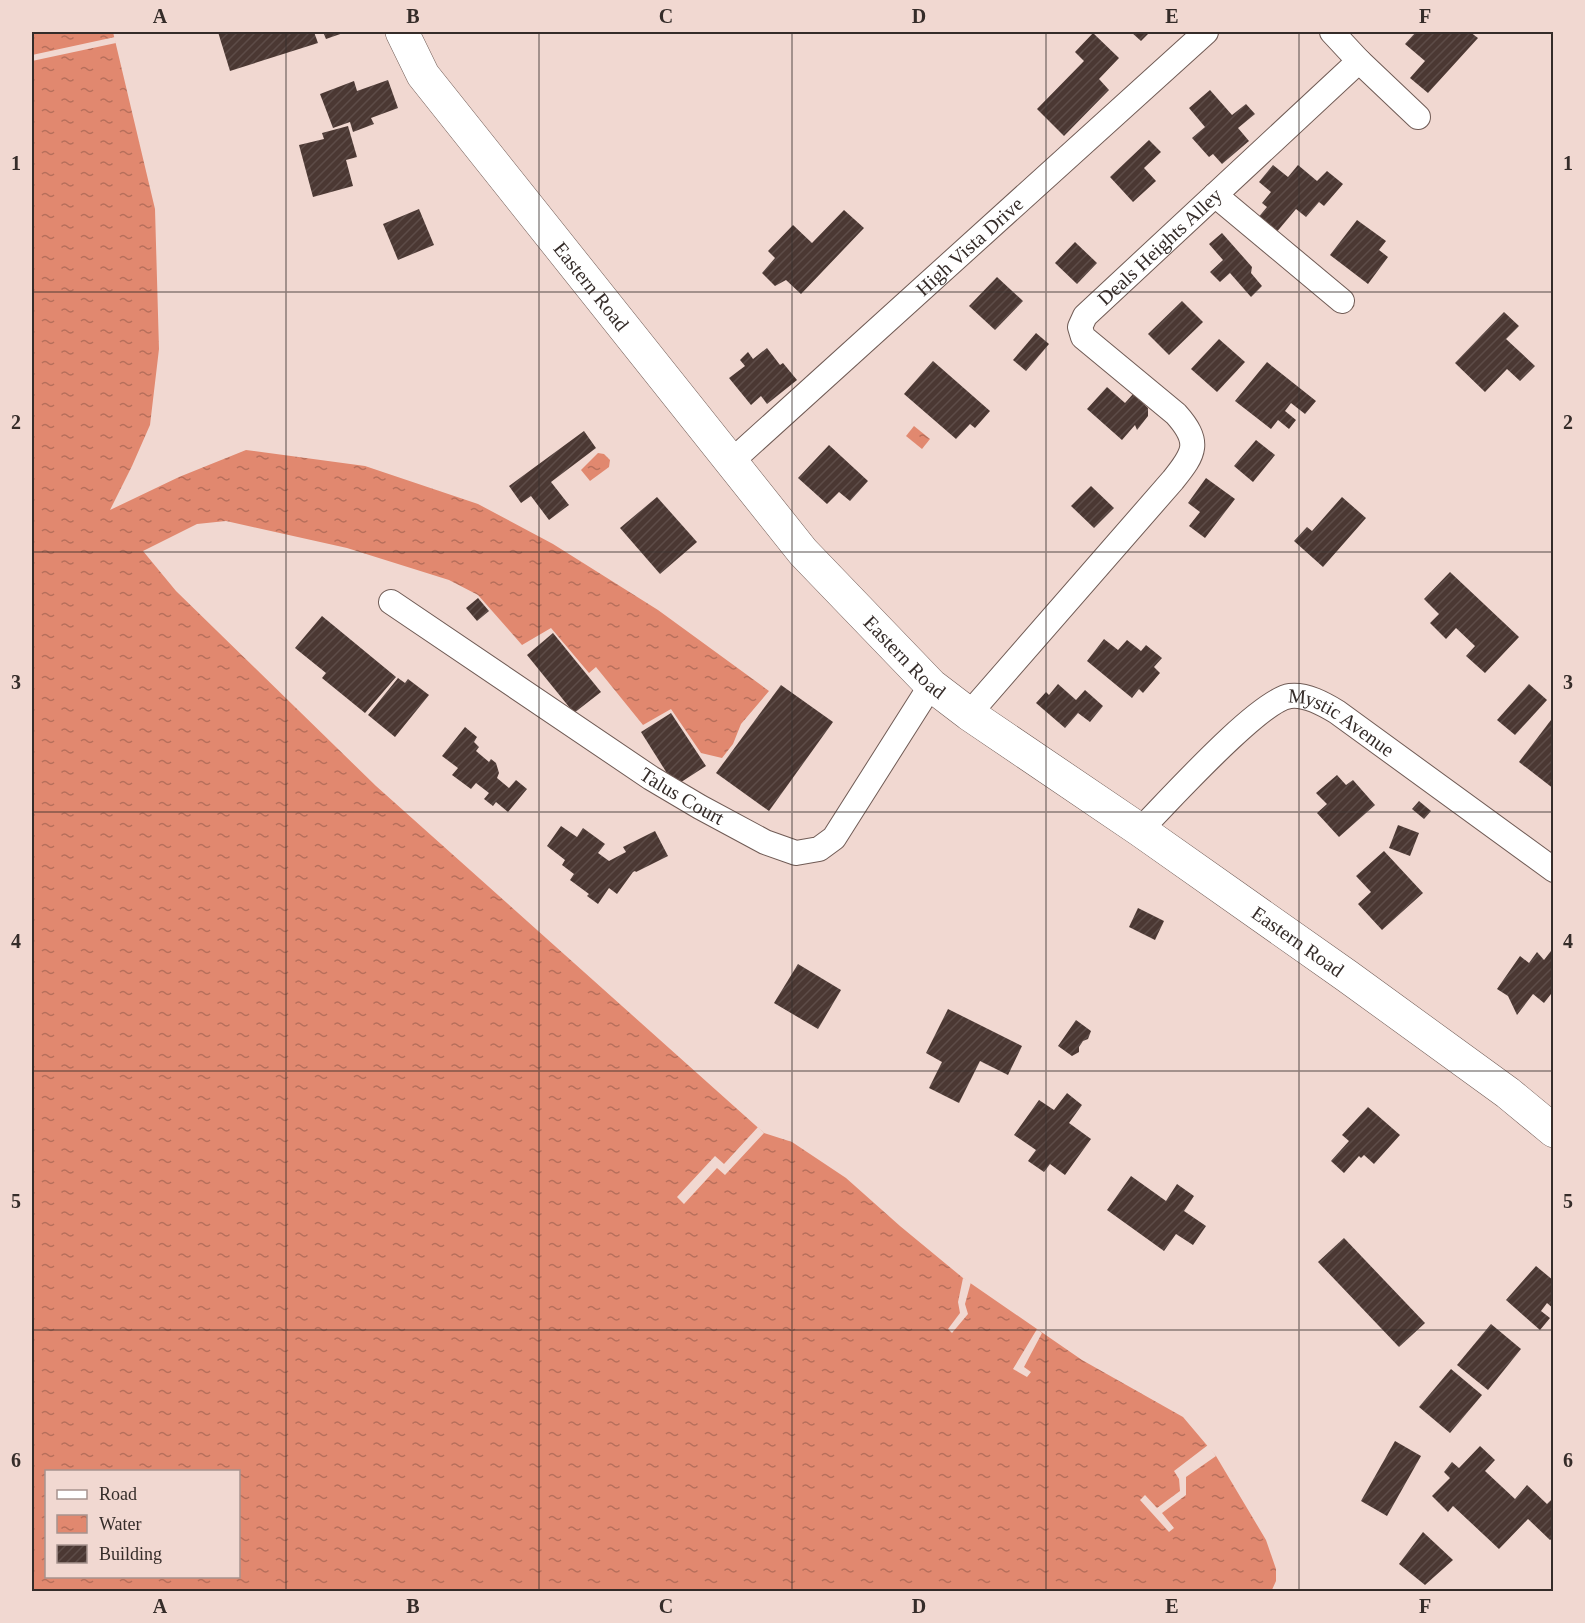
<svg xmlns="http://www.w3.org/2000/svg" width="1585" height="1623" font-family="Georgia,serif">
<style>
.water{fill:url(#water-ripples);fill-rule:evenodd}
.pier{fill:#f1d8d1}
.building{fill:url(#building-hatch)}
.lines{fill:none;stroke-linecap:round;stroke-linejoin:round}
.minor-casing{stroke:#705b55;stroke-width:26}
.trunk-casing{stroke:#705b55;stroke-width:34}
.minor{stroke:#fff;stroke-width:24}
.trunk{stroke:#fff;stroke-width:33}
.grid{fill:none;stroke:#352c29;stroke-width:1.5;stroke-opacity:0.55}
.labels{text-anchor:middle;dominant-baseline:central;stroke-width:6;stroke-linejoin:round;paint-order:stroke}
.street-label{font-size:20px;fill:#352c29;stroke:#f1d8d1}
.neatline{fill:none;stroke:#352c29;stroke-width:2}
.grid-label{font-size:20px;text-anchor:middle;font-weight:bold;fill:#352c29}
</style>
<defs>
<pattern id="water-ripples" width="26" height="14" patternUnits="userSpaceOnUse" patternTransform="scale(1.5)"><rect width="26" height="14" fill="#e1886f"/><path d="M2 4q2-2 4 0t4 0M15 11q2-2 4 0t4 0" fill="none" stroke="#b76f5b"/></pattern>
<pattern id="building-hatch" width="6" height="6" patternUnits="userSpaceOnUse" patternTransform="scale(1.5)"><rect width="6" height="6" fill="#4b3833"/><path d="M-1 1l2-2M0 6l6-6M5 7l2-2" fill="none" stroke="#5d4c48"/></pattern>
</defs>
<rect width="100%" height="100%" fill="#f1d8d1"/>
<g class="water">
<path d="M32,32H113L155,209L159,349L150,425L132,466L110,510L179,477L246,450L365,466L478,504L553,544L658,610L769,691L741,724L733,744L722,758L701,753L671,709L643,725L596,667L589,673L551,628L522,645L478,595L449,580L347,548L226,521L197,524L143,551L176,591L376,786L764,1133L792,1142L846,1178L900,1226L963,1278L1082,1360L1183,1417L1216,1456L1266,1540L1276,1569V1581L1271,1592H32ZM46,1472H238V1576H46Z"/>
<polygon points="914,426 930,439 922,449 906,436"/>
<polygon points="598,453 604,454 610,460 609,467 590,481 581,470"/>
</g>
<g class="pier">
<polygon points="115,37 116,43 32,61 32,55"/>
<polygon points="758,1127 764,1133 725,1175 717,1168 684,1204 677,1197 715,1156 724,1164"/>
<polygon points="963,1278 971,1282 965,1304 968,1314 952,1333 948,1329 960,1313 958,1302"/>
<polygon points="1037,1329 1042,1333 1024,1367 1031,1372 1027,1377 1013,1369"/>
<polygon points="1208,1445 1216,1456 1186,1477 1186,1495 1162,1513 1174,1528 1169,1532 1140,1500 1145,1495 1157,1508 1180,1491 1179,1479 1174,1471"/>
</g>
<g class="building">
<polygon points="218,32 314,32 318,43 230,71"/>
<polygon points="323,32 346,32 326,39"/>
<polygon points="1131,32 1150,32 1141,41"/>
<polygon points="1416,32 1470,32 1478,38 1428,93 1410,78 1425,61 1405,44"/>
<polygon points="1093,33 1119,58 1099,79 1109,90 1064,136 1037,109 1084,61 1075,52"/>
<polygon points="388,80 398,108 371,118 374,124 353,132 350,122 333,128 320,94 354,81 357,91"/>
<polygon points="1210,90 1232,115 1246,104 1255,114 1238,128 1249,141 1222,164 1213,154 1209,157 1192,138 1205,127 1189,108"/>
<polygon points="348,126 357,157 346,160 353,186 313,197 299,145 324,139 322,133"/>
<polygon points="1149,140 1161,152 1144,168 1156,181 1133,202 1110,177"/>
<polygon points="1273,165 1288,177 1298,165 1317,181 1327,171 1343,184 1324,206 1319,202 1306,217 1296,209 1275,234 1257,219 1267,207 1262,203 1271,192 1259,182"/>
<polygon points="419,209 434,245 398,260 383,224"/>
<polygon points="844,210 864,228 801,294 786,280 775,286 762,273 775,258 768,251 793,225 812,243"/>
<polygon points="1357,220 1386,241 1379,250 1388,257 1368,284 1330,255"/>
<polygon points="1222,233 1252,267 1251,273 1262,286 1251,297 1230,273 1220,282 1210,272 1223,260 1209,244"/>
<polygon points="1075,242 1097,263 1077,284 1055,263"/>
<polygon points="997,277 1023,301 995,330 969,306"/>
<polygon points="1182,301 1203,322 1169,355 1148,334"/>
<polygon points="1504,312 1519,326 1506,339 1535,366 1520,381 1507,369 1485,392 1455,363"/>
<polygon points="1036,333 1049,344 1026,371 1013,360"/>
<polygon points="1219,339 1245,362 1217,392 1191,369"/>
<polygon points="767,348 780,365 783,363 797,380 767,404 761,396 751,405 729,378 745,366 740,360 748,352 753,359"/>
<polygon points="933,361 990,411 975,428 970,424 956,439 904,394"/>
<polygon points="1267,362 1316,401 1305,414 1291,403 1285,411 1296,420 1289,429 1278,420 1271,429 1235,401"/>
<polygon points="1107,387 1125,403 1133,394 1148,408 1148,416 1137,430 1135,425 1122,440 1087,409"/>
<polygon points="584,431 596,448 551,482 569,505 549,520 531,496 521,503 509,486"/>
<polygon points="1256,440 1275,455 1253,482 1234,466"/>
<polygon points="829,445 868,481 850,501 839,492 827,504 798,478"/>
<polygon points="1206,478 1235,499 1205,538 1189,526 1200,512 1188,503"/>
<polygon points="1091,486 1114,508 1094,528 1071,506"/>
<polygon points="657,497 697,542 660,574 620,528"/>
<polygon points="1342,497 1366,518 1323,567 1294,541 1307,527 1312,531"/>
<polygon points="1450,572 1519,637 1485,673 1466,656 1475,646 1456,628 1446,639 1430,623 1439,614 1424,599"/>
<polygon points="478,598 489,611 477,621 466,608"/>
<polygon points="322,616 396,677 365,713 322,678 326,673 295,648"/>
<polygon points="553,633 601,692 574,713 527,655"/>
<polygon points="1104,639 1118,650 1127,640 1141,651 1146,645 1162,658 1154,667 1160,673 1143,693 1139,689 1132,698 1087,661"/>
<polygon points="398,678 405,683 408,679 429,695 395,737 368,715"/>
<polygon points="1058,684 1076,700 1085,690 1103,706 1090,722 1078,713 1065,728 1036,703 1046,692 1049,695"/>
<polygon points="1529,684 1547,700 1515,735 1497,720"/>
<polygon points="781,685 833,722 769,811 716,773"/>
<polygon points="671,713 706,766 675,786 641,732"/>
<polygon points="1551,720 1554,721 1554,789 1519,762"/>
<polygon points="465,727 477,737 474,742 479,747 476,751 489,762 491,759 496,763 499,773 497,778 509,788 516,780 527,789 508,812 496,802 493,806 484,799 489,793 476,783 471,789 452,775 458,768 442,756"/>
<polygon points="1337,775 1346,785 1353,780 1375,805 1339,837 1317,813 1327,804 1316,793"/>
<polygon points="1419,801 1431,811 1424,819 1412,809"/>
<polygon points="1398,825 1419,833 1410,856 1389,848"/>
<polygon points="561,826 577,837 583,828 605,844 598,853 609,861 626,852 623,847 655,831 668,856 636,872 635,871 633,872 617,894 609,888 598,904 587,896 589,894 570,880 574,874 562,865 565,860 547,846"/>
<polygon points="1384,851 1423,893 1382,930 1358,904 1371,892 1356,876"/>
<polygon points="1138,908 1164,921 1155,940 1129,927"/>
<polygon points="1554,947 1554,996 1551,994 1544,1003 1533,994 1517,1015 1508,996 1497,989 1520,956 1529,963 1537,952 1544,960"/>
<polygon points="798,964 841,990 818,1029 774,1003"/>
<polygon points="948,1009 1022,1046 1008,1075 980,1061 959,1103 929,1088 942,1062 926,1053"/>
<polygon points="1076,1020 1091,1031 1088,1039 1083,1041 1079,1047 1079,1052 1072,1056 1058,1046"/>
<polygon points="1067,1093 1082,1105 1069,1123 1091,1139 1065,1175 1050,1164 1044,1172 1028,1161 1036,1150 1014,1135 1039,1100 1054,1110"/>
<polygon points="1368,1107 1400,1135 1374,1164 1364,1155 1361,1158 1359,1156 1344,1173 1331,1161 1349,1141 1342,1135"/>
<polygon points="1131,1176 1166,1201 1177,1184 1194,1196 1184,1211 1206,1226 1193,1245 1176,1234 1164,1251 1107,1210"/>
<polygon points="1344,1238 1425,1323 1399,1347 1318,1262"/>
<polygon points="1536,1266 1554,1281 1554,1309 1547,1303 1541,1311 1550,1318 1540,1330 1506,1300"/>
<polygon points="1491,1324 1521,1349 1488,1390 1457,1365"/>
<polygon points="1451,1369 1482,1395 1450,1433 1419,1407"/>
<polygon points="1395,1441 1421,1456 1387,1516 1361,1501"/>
<polygon points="1480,1446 1495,1460 1485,1471 1515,1499 1527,1485 1547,1504 1554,1497 1554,1537 1550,1540 1528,1519 1499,1549 1453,1506 1448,1512 1432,1496 1450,1478 1444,1472 1452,1462 1459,1468"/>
<polygon points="1423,1532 1453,1560 1425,1585 1399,1564"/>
</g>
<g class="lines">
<g class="minor-casing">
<g id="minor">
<polyline points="1332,32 1359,61 1418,117"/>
<polyline points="1215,195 1342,301"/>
<path id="s1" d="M732,461L1206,32"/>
<path id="s2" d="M391,602L651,778L700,807L765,842L796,853L819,849L834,838L931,685"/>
<path id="s3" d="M969,714L1173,480C1195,453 1201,442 1176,414L1083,337L1080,327L1085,316L1359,61"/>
<path id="s4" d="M1140,830C1166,804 1259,700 1290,696C1306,694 1324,704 1337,712L1554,870"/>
</g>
</g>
<g class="trunk-casing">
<g id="trunk">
<path id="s5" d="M402,32L423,75L803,552L931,685L969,714L1140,830L1347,976L1508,1093L1554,1131"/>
</g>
</g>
<use href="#minor" class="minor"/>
<use href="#trunk" class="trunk"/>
</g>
<path class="grid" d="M286,32V1592M539,32V1592M792,32V1592M1046,32V1592M1299,32V1592M32,292H1554M32,552H1554M32,812H1554M32,1071H1554M32,1330H1554"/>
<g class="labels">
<g class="street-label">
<text stroke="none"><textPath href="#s1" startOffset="320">High Vista Drive</textPath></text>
<text stroke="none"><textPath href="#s3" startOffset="632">Deals Heights Alley</textPath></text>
<text stroke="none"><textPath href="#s5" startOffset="318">Eastern Road</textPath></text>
<text stroke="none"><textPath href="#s5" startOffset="804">Eastern Road</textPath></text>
<text stroke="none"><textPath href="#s4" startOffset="261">Mystic Avenue</textPath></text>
<text stroke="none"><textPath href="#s2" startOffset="350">Talus Court</textPath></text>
<text stroke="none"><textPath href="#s5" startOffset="1290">Eastern Road</textPath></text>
</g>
</g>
<rect width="1585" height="1623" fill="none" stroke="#f1d8d1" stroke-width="66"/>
<rect x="45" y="1470" width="195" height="108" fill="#f1d8d1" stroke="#a6938e" stroke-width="1.5"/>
<rect x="57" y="1490" width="30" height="9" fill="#ffffff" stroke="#a6938e" stroke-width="1.5"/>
<text x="99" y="1500" font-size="18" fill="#352c29">Road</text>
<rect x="57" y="1515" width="30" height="18" fill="url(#water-ripples)" stroke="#a6938e" stroke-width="1.5"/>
<text x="99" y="1530" font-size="18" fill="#352c29">Water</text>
<rect x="57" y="1545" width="30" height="18" fill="url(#building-hatch)" stroke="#a6938e" stroke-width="1.5"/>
<text x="99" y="1560" font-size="18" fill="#352c29">Building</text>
<rect x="33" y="33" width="1519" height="1557" class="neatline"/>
<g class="grid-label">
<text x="160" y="23">A</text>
<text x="413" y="23">B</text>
<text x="666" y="23">C</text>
<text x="919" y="23">D</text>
<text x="1172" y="23">E</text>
<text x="1425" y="23">F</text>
<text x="16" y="170">1</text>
<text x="1568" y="170">1</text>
<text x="16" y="429">2</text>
<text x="1568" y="429">2</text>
<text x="16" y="689">3</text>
<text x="1568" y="689">3</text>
<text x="16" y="948">4</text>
<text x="1568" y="948">4</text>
<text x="16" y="1208">5</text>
<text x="1568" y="1208">5</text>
<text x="16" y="1467">6</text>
<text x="1568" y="1467">6</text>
<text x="160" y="1613">A</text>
<text x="413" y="1613">B</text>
<text x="666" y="1613">C</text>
<text x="919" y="1613">D</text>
<text x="1172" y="1613">E</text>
<text x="1425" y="1613">F</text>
</g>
</svg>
